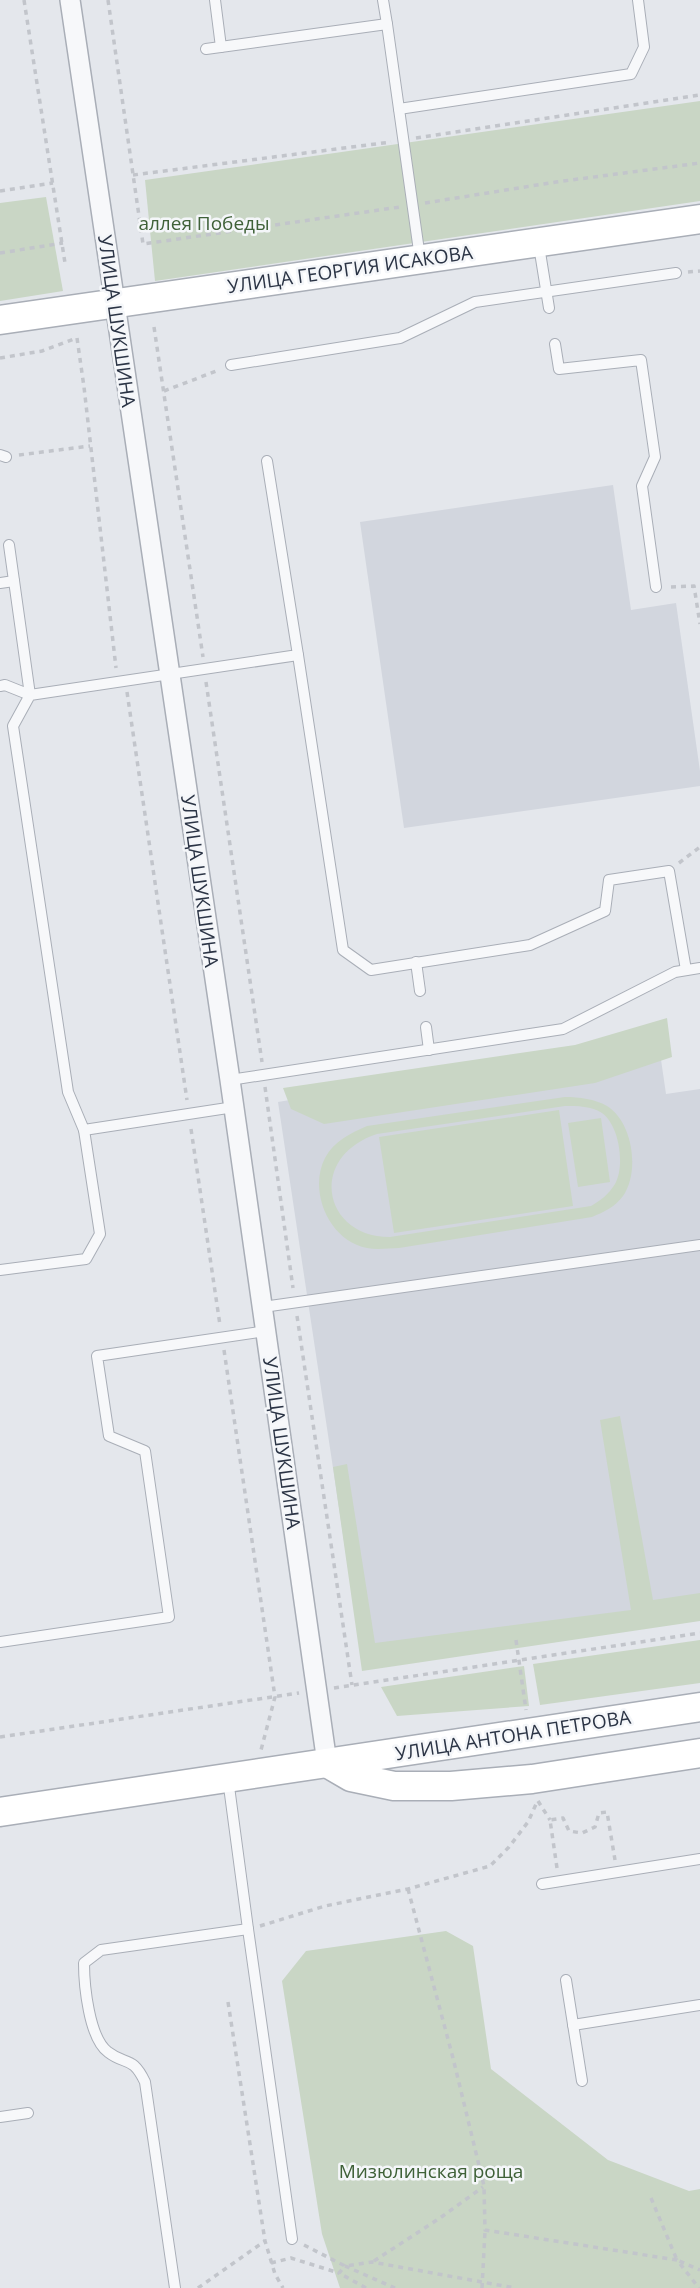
<svg xmlns="http://www.w3.org/2000/svg" width="700" height="2288" font-family="'Open Sans',sans-serif">
<style>
.built{fill:#d2d6de}
.green{fill:#c9d6c5;fill-rule:evenodd}
.lines{fill:none;stroke-linecap:round;stroke-linejoin:round}
.lane-casing{stroke:#a9aeb7;stroke-width:12}
.street-casing{stroke:#a9aeb7;stroke-width:22}
.secondary-casing{stroke:#a9aeb7;stroke-width:31}
.path{stroke:#c2c5cb;stroke-width:3.5;stroke-dasharray:5 5;stroke-linecap:butt}
.lane{stroke:#f7f8fa;stroke-width:10}
.street{stroke:#f7f8fa;stroke-width:19}
.secondary{stroke:#fff;stroke-width:28}
.labels{text-anchor:middle;dominant-baseline:central;stroke-width:5;stroke-linejoin:round;paint-order:stroke}
.park-label{font-size:19px;fill:#3f6138;stroke:#f4f6f9}
.street-label{font-size:19px;fill:#2b3445;stroke:#f4f6f9}
</style>
<rect width="100%" height="100%" fill="#e4e7ec"/>
<g class="built">
<polygon points="613,485 631,610 676,603 700,771 700,786 404,828 360,522"/>
<polygon points="658,1039 666,1094 700,1089 700,1612 362,1661 278,1102"/>
</g>
<g class="green">
<polygon points="700,101 700,201 155,281 145,180"/>
<polygon points="46,197 63,291 0,301 0,203"/>
<polygon points="667,1018 672,1057 595,1083 324,1124 291,1109 283,1088 575,1045"/>
<path d="M565,1097C579,1097 595,1099 607,1106C633,1122 640,1172 623,1196C615,1207 604,1212 592,1217L399,1248C389,1248 378,1250 367,1248C329,1241 308,1191 325,1158C334,1141 351,1133 367,1126ZM565,1106C577,1106 592,1106 602,1113C620,1126 625,1167 615,1184C609,1194 600,1201 591,1206L390,1237C323,1237 307,1157 377,1134Z"/>
<polygon points="559,1110 573,1206 394,1233 379,1137"/>
<polygon points="601,1118 610,1182 578,1187 568,1123"/>
<polygon points="620,1416 653,1600 700,1593 700,1621 362,1671 333,1467 347,1464 375,1643 631,1610 600,1420"/>
<polygon points="700,1640 700,1683 540,1705 533,1664"/>
<polygon points="524,1666 529,1706 397,1716 381,1687"/>
<polygon points="446,1931 473,1946 491,2069 608,2160 689,2191 700,2189 700,2288 340,2288 322,2234 282,1981 306,1951"/>
</g>
<g class="lines">
<g class="lane-casing">
<g id="lane">
<polyline points="215,0 221,47"/>
<polyline points="383,0 387,24"/>
<polyline points="206,49 387,24 420,258"/>
<polyline points="399,109 631,74 644,47 638,0"/>
<polyline points="539,246 549,308"/>
<polyline points="555,344 559,369 641,360 655,457 642,486 656,587"/>
<polyline points="231,365 400,338 475,302 676,273"/>
<polyline points="0,455 6,457"/>
<polyline points="0,583 14,581"/>
<polyline points="298,655 343,950 371,970 530,945 605,911 609,880 669,871 686,970"/>
<polyline points="0,686 5,685 30,695 9,545"/>
<polyline points="416,962 420,991"/>
<polyline points="426,1027 429,1050"/>
<polyline points="230,1080 563,1029 675,972 700,968"/>
<polyline points="234,1107 84,1130 68,1092 13,726 30,695 298,655 267,461"/>
<polyline points="0,1270 86,1259 100,1234 84,1130"/>
<polyline points="263,1307 700,1245"/>
<polyline points="0,1642 169,1617 145,1451 109,1436 97,1356 266,1331"/>
<polyline points="542,1884 700,1859"/>
<polyline points="248,1929 292,2239"/>
<polyline points="566,1980 582,2081"/>
<polyline points="573,2025 700,2005"/>
<polyline points="0,2117 28,2113"/>
<path d="M175,2288L145,2082C132,2055 126,2066 108,2052C89,2038 84,1985 84,1963L101,1950L248,1929L228,1779"/>
</g>
</g>
<g class="street-casing">
<polyline id="street" points="70,0 230,1080 327,1763"/>
</g>
<g class="secondary-casing">
<g id="secondary">
<polyline points="0,320 700,219"/>
<polyline points="327,1763 351,1777 394,1786 451,1786 532,1779 700,1753"/>
<polyline points="0,1812 700,1707"/>
</g>
</g>
<g class="path">
<polyline points="24,0 65,263"/>
<polyline points="108,0 143,244 400,207"/>
<polyline points="416,138 700,95"/>
<polyline points="133,175 391,142"/>
<polyline points="0,191 53,183"/>
<polyline points="425,203 556,182 700,163"/>
<polyline points="0,253 63,243"/>
<polyline points="688,272 700,271"/>
<polyline points="154,327 203,657"/>
<polyline points="0,358 42,351 77,338 84,387 116,668"/>
<polyline points="164,391 219,370"/>
<polyline points="19,455 90,446"/>
<polyline points="671,587 694,586 700,624"/>
<polyline points="206,682 262,1062"/>
<polyline points="127,692 187,1100"/>
<polyline points="679,863 700,847"/>
<polyline points="265,1087 293,1288"/>
<polyline points="191,1129 220,1325"/>
<polyline points="297,1316 352,1685"/>
<polyline points="224,1350 275,1697 261,1750"/>
<polyline points="516,1640 526,1710"/>
<polyline points="334,1688 700,1633"/>
<polyline points="0,1737 299,1693"/>
<polyline points="538,1801 550,1820"/>
<polyline points="557,1868 550,1820 563,1818 569,1831 582,1833 595,1827 599,1813 607,1812 615,1860"/>
<polyline points="408,1889 453,2058 484,2186 485,2230 677,2260 699,2288"/>
<polyline points="260,1926 325,1906 408,1889 490,1866 509,1847 528,1822 537,1802"/>
<polyline points="228,2002 265,2241 275,2274 283,2288"/>
<polyline points="651,2198 677,2260 700,2270"/>
<polyline points="304,2245 345,2266 372,2262 515,2288"/>
<polyline points="374,2261 440,2218 483,2187"/>
<polyline points="271,2263 291,2258 339,2273"/>
<polyline points="198,2288 265,2241"/>
<polyline points="366,2288 339,2273 345,2266 395,2288"/>
<polyline points="482,2288 485,2231"/>
</g>
<use href="#lane" class="lane"/>
<use href="#street" class="street"/>
<use href="#secondary" class="secondary"/>
</g>
<g class="labels">
<g class="park-label">
<text x="204" y="223">аллея Победы</text>
<text x="431" y="2171">Мизюлинская роща</text>
</g>
<g class="street-label">
<text transform="translate(350 269) rotate(-8)">УЛИЦА ГЕОРГИЯ ИСАКОВА</text>
<text transform="translate(117 321) rotate(82)">УЛИЦА ШУКШИНА</text>
<text transform="translate(200 881) rotate(82)">УЛИЦА ШУКШИНА</text>
<text transform="translate(282 1443) rotate(82)">УЛИЦА ШУКШИНА</text>
<text transform="translate(513 1735) rotate(-9)">УЛИЦА АНТОНА ПЕТРОВА</text>
</g>
</g>
</svg>
